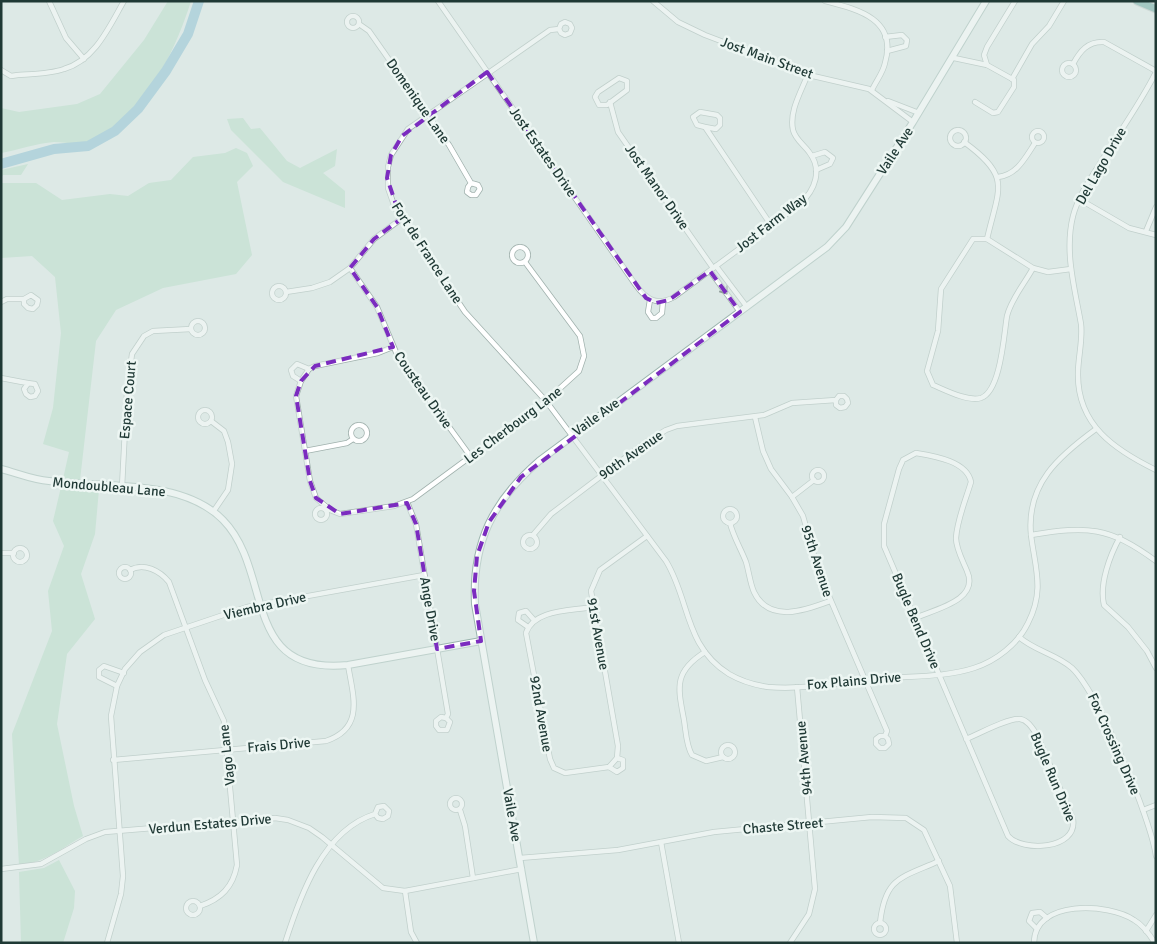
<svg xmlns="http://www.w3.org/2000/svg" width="1157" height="944" font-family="Signika,sans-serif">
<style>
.green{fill:#b5dbc5}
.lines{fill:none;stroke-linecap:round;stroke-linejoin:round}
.river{stroke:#83bad0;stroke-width:10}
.street-casing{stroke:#a0b1ad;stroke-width:6}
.secondary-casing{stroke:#9cb5af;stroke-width:8}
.primary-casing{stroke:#bcc4c2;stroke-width:9}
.street{stroke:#fff;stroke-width:4.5}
.secondary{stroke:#fff;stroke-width:6}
.primary{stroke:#61a098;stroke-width:7}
.oneway{stroke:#8f9c9a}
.marked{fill:none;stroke:#7b2cbf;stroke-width:4;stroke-dasharray:10 6;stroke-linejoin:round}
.labels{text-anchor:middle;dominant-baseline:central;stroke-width:5;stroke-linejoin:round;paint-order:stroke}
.street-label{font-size:14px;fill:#1f3935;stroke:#edf6f3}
</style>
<rect width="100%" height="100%" fill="#dde9e6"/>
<g class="green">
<path d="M168,1H191C176,49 139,132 84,143C74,145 64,142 54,142C37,143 18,150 1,153V108L19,112L77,104L100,94L144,40Z"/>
<polygon points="243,118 251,129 260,128 287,161 300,168 337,149 335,166 323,173 345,191 345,208 283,182 231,130 227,119"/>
<polygon points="236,148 247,153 253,166 237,182 252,255 236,274 163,288 116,310 96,341 80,480 63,479 69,452 43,444 53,408 61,333 55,277 32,256 1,258 1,183 36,183 62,200 110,194 128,196 149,183 171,180 193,157 225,153"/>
<polygon points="28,164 21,175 3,175 1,178 1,170"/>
<path d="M61,487L99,489L95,534L81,574L95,619L67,654L57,724L74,806L83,836C62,848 44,863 19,865L12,734L52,631L48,591L64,546L53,521Z"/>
<polygon points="59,860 75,891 74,908 63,943 21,943 19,872 44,868"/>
</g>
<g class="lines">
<polyline class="river" points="1,164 54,149 88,146 115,131 138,109 166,71 188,34 199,1"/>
<g class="street-casing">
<g id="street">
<polyline points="49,1 66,38 84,59"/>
<path d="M438,1L635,284C645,298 656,307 674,297L800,204C815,190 823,170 809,152C804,145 795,139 793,130C789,111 801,92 808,74"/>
<polyline points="653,1 678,22 705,35 813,76 869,89 913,122"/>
<path d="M825,1C856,9 898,18 885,63C883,73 876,81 872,90"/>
<circle cx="353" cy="22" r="6"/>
<polyline points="359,24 369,31 449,145 471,183 478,185 480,189 476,195 471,195 467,192 468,187 471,183"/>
<path d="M559,29L561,33L565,35L570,33L572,28L570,24L565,22L561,24L559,29L550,30L408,129L391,155L388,167V188L395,208L465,312L546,401L666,561C690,600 684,646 729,674C741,681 754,685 768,687C806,690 846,682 885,678C913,676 947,677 974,668C996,661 1018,644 1028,623C1045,590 1035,568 1031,535C1026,484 1059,456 1096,429"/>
<polyline points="885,37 902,35 907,40 906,46 887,51"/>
<polyline points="954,58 987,65 1014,80 1014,87 998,112 993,113 975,102"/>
<circle cx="1069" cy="70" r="7"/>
<path d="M1073,64C1080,51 1088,41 1104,42L1156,71"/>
<polyline points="987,65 984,55 987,47 1015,1"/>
<path d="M1,70L11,76L18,75C33,74 50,74 64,69C95,60 109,27 124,1"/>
<path d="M1156,72C1140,104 1118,134 1099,165C1089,181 1078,197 1073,216C1064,252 1075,289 1081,324C1083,339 1078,358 1078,373C1077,425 1115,450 1156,470"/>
<polygon points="619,78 627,81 627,90 607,105 599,105 595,97 598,92"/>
<polyline points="1012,79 1032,44 1049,26 1064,1"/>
<polyline points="888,101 919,113"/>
<polyline points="610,102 618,132 713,268"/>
<polyline points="705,127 716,129 720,125 720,118 717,115 700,112 693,117 697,125 705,127 771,225"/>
<circle cx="958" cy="138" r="8"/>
<circle cx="1038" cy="137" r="6"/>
<path d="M964,142C1012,177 999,187 987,239"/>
<polyline points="812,156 825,152 833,158 830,164 816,170"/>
<path d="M998,177C1017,175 1025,158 1035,143"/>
<polyline points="1079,199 1129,228 1156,235"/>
<polyline points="1146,231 1156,207"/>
<circle cx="520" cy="255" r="8"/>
<polyline points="716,266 747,307"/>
<polyline points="350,268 377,307 398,357 471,457"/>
<path d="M1033,268C1025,283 1011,299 1007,316C1004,333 1001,391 981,398C968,402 945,390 933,385L927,371L938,331L941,289L973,239H987L1033,268L1048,272L1071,269"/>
<polyline points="710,271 740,312"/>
<circle cx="279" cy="293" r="7"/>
<polyline points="286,292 312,288 330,282 350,268 374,239 401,219"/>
<polyline points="650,300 648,312 652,318 656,318 662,313 663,301"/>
<polyline points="1,302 7,299 24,299 31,295 38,300 37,305 33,309 28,308 24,304 24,299"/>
<circle cx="198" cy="328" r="7"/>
<polyline points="393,347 378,353 315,366 309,369 301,381 296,396 310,481 316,498 330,510 340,514 394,506 413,499 546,401 579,371 584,356 580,336 525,262"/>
<path d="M1,378C13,380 24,383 35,384L38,391L35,396L30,397L26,394L24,389L27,385"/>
<polyline points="301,381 293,376 291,370 297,364 309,369"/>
<circle cx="205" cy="417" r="7"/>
<polyline points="755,417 763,451 771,469 792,497 803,516 819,573 887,731 885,736 888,739 889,744 885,748 880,748 876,744 876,739 880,736 885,736"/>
<polyline points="211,421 224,431 228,442 232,464 228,490 213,512"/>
<circle cx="359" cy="433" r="8"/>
<polyline points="305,451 347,443 353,439"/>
<circle cx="818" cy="476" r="6"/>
<polyline points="122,487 127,391 132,354 144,336 153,331 191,329"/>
<polyline points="792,497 814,480"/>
<polyline points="407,502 416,524 448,714 446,718 450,722 447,730 439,730 436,726 436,721 441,717 446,718"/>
<circle cx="321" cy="514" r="6"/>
<circle cx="730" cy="516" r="7"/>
<path d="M730,523C733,536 741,549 746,562C749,572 750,583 754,592C769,624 806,610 830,601"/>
<circle cx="530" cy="542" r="7"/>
<polyline points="533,535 551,514 646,442 666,430 677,426 764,415 792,403 836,400 839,396 844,396 847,399 848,403 845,407 840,408 836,405 836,400"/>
<path d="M1031,535C1088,526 1108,526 1156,561"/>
<path d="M1120,537C1110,555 1099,584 1104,605L1128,627L1147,651L1156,668"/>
<circle cx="20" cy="555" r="7"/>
<polyline points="1,553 14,553"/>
<circle cx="125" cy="573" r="6"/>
<path d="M130,570C144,562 160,571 169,582L205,680L224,721L237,865C233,887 221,899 200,906"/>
<path d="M592,607C571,611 534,609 526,633L550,759L554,768L565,773L609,767L617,758L618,746L591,591L600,570L647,536"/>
<path d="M915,618C936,609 980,600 967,571C963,561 956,549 956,538C957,520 966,499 971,482C967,461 934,456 916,453L903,460L899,469L884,524V546L1008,836C1022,852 1078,850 1073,819L1037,735C1033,729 1028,720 1020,719C1007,718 979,734 966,739"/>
<polyline points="528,627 518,620 519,613 526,611 534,620"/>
<path d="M1019,637C1035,651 1056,654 1072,668C1098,692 1151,819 1156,856"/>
<path d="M705,652C673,672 678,688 684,720C686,732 686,745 692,755L706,761L723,757"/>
<polyline points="117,686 99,677 99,670 104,666 124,673"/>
<circle cx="728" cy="752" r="7"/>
<path d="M113,760L326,741C365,728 353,696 348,665"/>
<polyline points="609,767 617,772 623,768 623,760 617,758"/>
<circle cx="456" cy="804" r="6"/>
<polyline points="460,810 465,826 473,878"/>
<polyline points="1143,810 1156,805"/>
<polyline points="661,842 679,943"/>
<polyline points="520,858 618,850 714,832 872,817 906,818 924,830 950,886 957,943"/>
<polyline points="1,869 41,864 86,839 105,832 275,818 288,820 309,828 322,837 383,888 405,891 522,869"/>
<polyline points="405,891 411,932 417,943"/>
<circle cx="193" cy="908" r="7"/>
<circle cx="880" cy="929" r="6"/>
<path d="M880,923C885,877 901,878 939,861"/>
<polyline points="1037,929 1029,921 1032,913 1040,912 1047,918"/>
<polyline points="1146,931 1156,915"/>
<polyline points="107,943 121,894 123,876 111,716 117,686 125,669 140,652 164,635 247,607 424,575"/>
<path d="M285,943C300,896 323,830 375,814L378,807L384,806L389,811L388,816L383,819L378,818L375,814"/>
<polyline points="790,943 809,914 815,889 797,687"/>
<path d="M1034,943C1034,899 1109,903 1134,920C1143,925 1150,935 1155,943"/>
</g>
</g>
<g class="secondary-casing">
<g id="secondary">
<path d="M1,469C17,473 33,480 49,481C104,488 182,478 223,520C274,572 240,676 348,665L481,641"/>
<path d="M534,943L475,604C472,542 493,501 539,461L827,247L846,227L913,122L986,1"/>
</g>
</g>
<g class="primary-casing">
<polyline id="primary" points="1137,1 1156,9"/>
</g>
<use href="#street" class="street"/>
<use href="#secondary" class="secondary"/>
<use href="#primary" class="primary"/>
</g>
<defs><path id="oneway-chevron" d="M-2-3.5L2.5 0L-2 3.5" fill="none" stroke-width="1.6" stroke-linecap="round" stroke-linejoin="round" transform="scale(1.25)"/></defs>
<use class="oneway" href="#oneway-chevron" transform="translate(725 291) rotate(53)"/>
<path d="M0 0H1157V944H0ZM487,72L646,298L656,303L669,300L710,271L740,312L521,477L489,522L477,556L474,591L481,641L437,649L416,524L407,503L340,514L316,498L310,481L296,396L301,381L315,366L393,347L377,307L350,268L374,239L401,219L387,178L391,155L402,136Z" fill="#dde9e6" fill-opacity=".55" fill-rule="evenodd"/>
<path class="marked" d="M487,72L646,298L656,303L669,300L710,271L740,312L521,477L489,522L477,556L474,591L481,641L437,649L416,524L407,503L340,514L316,498L310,481L296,396L301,381L315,366L393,347L377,307L350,268L374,239L401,219L387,178L391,155L402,136Z"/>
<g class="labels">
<g class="street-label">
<text transform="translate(767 58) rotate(20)">Jost Main Street</text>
<text transform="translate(418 101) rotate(55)">Domenique Lane</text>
<text transform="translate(895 151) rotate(-57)">Vaile Ave</text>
<text transform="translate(543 152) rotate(55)">Jost Estates Drive</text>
<text transform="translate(1101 166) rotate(-60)">Del Lago Drive</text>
<text transform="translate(657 187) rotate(55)">Jost Manor Drive</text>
<text transform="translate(771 223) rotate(-38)">Jost Farm Way</text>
<text transform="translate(427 253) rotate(57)">Fort de France Lane</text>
<text transform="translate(423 390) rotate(55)">Cousteau Drive</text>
<text transform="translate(128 400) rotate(-85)">Espace Court</text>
<text transform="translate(596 417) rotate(-36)">Vaile Ave</text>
<text transform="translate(513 425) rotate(-37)">Les Cherbourg Lane</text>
<text transform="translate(631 455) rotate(-35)">90th Avenue</text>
<text transform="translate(109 487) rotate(5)">Mondoubleau Lane</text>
<text transform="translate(817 561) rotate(72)">95th Avenue</text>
<text transform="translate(265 606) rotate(-13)">Viembra Drive</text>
<text transform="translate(430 609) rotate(80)">Ange Drive</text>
<text transform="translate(916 621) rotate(67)">Bugle Bend Drive</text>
<text transform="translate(598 634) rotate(80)">91st Avenue</text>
<text transform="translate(854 681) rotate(-5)">Fox Plains Drive</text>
<text transform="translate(541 714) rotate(80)">92nd Avenue</text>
<text transform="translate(1114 744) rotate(66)">Fox Crossing Drive</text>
<text transform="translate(279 745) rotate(-5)">Frais Drive</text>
<text transform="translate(227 755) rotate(-96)">Vago Lane</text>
<text transform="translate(804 758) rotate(-95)">94th Avenue</text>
<text transform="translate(1053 777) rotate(67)">Bugle Run Drive</text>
<text transform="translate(512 815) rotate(80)">Vaile Ave</text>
<text transform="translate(210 824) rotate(-5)">Verdun Estates Drive</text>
<text transform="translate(783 826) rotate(-5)">Chaste Street</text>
</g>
</g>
<rect width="1157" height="944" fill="none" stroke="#1f3935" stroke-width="5"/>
</svg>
